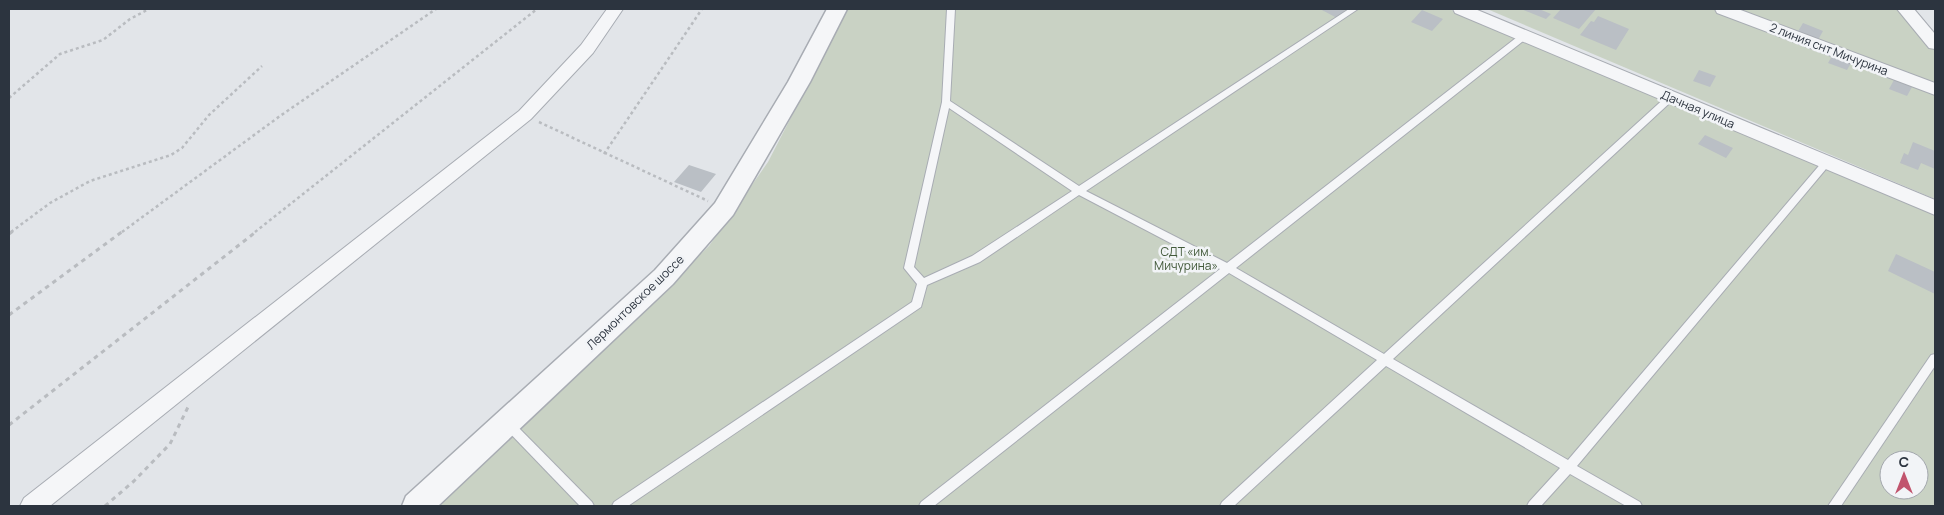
<svg xmlns="http://www.w3.org/2000/svg" width="1944" height="515" font-family="Manrope,sans-serif">
<style>
.green{fill:#c9d2c4;fill-rule:evenodd}
.building{fill:#babfc5}
.lines{fill:none;stroke-linecap:round;stroke-linejoin:round}
.service-casing{stroke:#a8acb3;stroke-width:2}
.minor-casing{stroke:#a8acb3;stroke-width:2}
.tertiary-casing{stroke:#a8acb3;stroke-width:3}
.path-far1{stroke:#b9bcc0;stroke-width:2.5;stroke-dasharray:3 3;stroke-linecap:butt}
.path{stroke:#b9bcc0;stroke-width:3;stroke-dasharray:4.5 4.5;stroke-linecap:butt}
.service{fill:#f5f6f8;fill-rule:evenodd}
.minor{fill:#f5f6f8;fill-rule:evenodd}
.tertiary{fill:#f5f6f8;fill-rule:evenodd}
.labels{text-anchor:middle;dominant-baseline:central;stroke-width:5;stroke-linejoin:round;paint-order:stroke}
.street-label{font-size:12px;fill:#2c343f;stroke:#f2f4f7}
.park-label{font-size:12px;fill:#435a3b;stroke:#f2f4f7}
</style>
<rect width="100%" height="100%" fill="#e2e5e9"/>
<g class="green">
<path d="M847,9H1449L1935,214V506H438L709,246L768,162ZM1889,460H1919V490H1889Z"/>
<polygon points="1487,9 1915,9 1935,34 1935,199"/>
</g>
<g class="building">
<polygon points="1320,9 1341,9 1346,11 1337,18"/>
<polygon points="1521,9 1539,9 1551,14 1546,19"/>
<polygon points="1561,9 1596,9 1579,29 1553,18"/>
<polygon points="1422,10 1443,19 1432,31 1411,22"/>
<polygon points="1598,16 1629,29 1616,50 1580,35 1591,21 1594,22"/>
<polygon points="1803,23 1823,31 1818,40 1797,33"/>
<polygon points="1832,56 1851,63 1847,70 1828,63"/>
<polygon points="1699,70 1716,76 1710,87 1693,81"/>
<polygon points="1894,80 1912,87 1907,96 1889,89"/>
<polygon points="1705,135 1733,148 1726,158 1698,144"/>
<polygon points="1913,142 1935,151 1935,169 1921,163 1918,170 1900,163 1904,153 1908,155"/>
<polygon points="689,165 716,174 701,192 674,182"/>
<polygon points="1896,254 1935,272 1935,294 1888,271"/>
</g>
<g class="lines">
<g class="service-casing">
<g id="service">
<path d="M947,9H955L950,101L1079,186L1349,9H1358L1086,191L1227,263L1521,34H1527V38L1236,268L1384,354L1668,95H1674L1675,97L1674,99L1393,359L1568,460L1823,161L1826,160L1831,163L1577,466L1640,502L1642,506H1626L1570,474L1541,506H1527L1529,502L1560,468L1386,366L1234,506H1220L1222,502L1377,360L1229,273L934,506H919L921,502L1220,269L1079,195L980,262L927,285L921,307L628,506H612L614,502L912,302L917,284L904,268L942,102ZM949,108L1072,191L972,256L924,278L914,267Z"/>
<polygon points="1935,354 1935,366 1841,506 1828,506 1931,355"/>
<polygon points="507,418 511,420 592,502 594,506 580,506 503,426 501,423 503,420"/>
</g>
</g>
<g class="minor-casing">
<g id="minor">
<polygon points="607,9 623,9 593,53 531,119 50,506 20,506 24,498 519,111 581,45"/>
<polygon points="1453,9 1475,9 1935,200 1935,215 1455,13"/>
<polygon points="1715,9 1738,9 1935,83 1935,95 1717,13"/>
<polygon points="1897,9 1914,9 1935,34 1935,49 1929,48"/>
</g>
</g>
<g class="tertiary-casing">
<polygon id="tertiary" points="827,9 847,9 810,82 733,215 673,284 438,506 402,506 406,496 655,270 715,203 788,82"/>
</g>
<g class="path-far1">
<polyline points="9,98 60,54 103,40 130,19 149,9"/>
<polyline points="539,122 708,201"/>
<polyline points="604,154 702,9"/>
<polyline points="11,232 50,203 90,181 171,155 182,148 209,115 262,66"/>
<polyline points="122,232 280,116 436,9"/>
<polyline points="255,232 537,9"/>
</g>
<g class="path">
<polyline points="9,234 13,231"/>
<polyline points="9,315 123,231"/>
<polyline points="9,425 257,231"/>
<polyline points="105,506 134,481 170,444 189,405"/>
</g>
<use href="#service" class="service"/>
<use href="#minor" class="minor"/>
<use href="#tertiary" class="tertiary"/>
</g>
<g class="labels">
<g class="street-label">
<text transform="translate(1829 49) rotate(21)">2 линия снт Мичурина</text>
<text transform="translate(1698 109) rotate(23)">Дачная улица</text>
<text transform="translate(635 302) rotate(-44)">Лермонтовское шоссе</text>
</g>
<g class="park-label">
<text x="1186" y="251">СДТ «им.<tspan x="1186" dy="14">Мичурина»</tspan></text>
</g>
</g>
<rect width="1944" height="515" fill="none" stroke="#2c343f" stroke-width="20"/>
<g transform="translate(1904 475)"><circle r="24" fill="#f2f4f7" stroke="#a3a7ad"/>
<path d="M0-4L9 19L0 12L-9 19Z" fill="#c1546d"/>
<text y="-8" font-size="14" font-weight="bold" text-anchor="middle" fill="#2c343f">С</text>
</g>
</svg>
